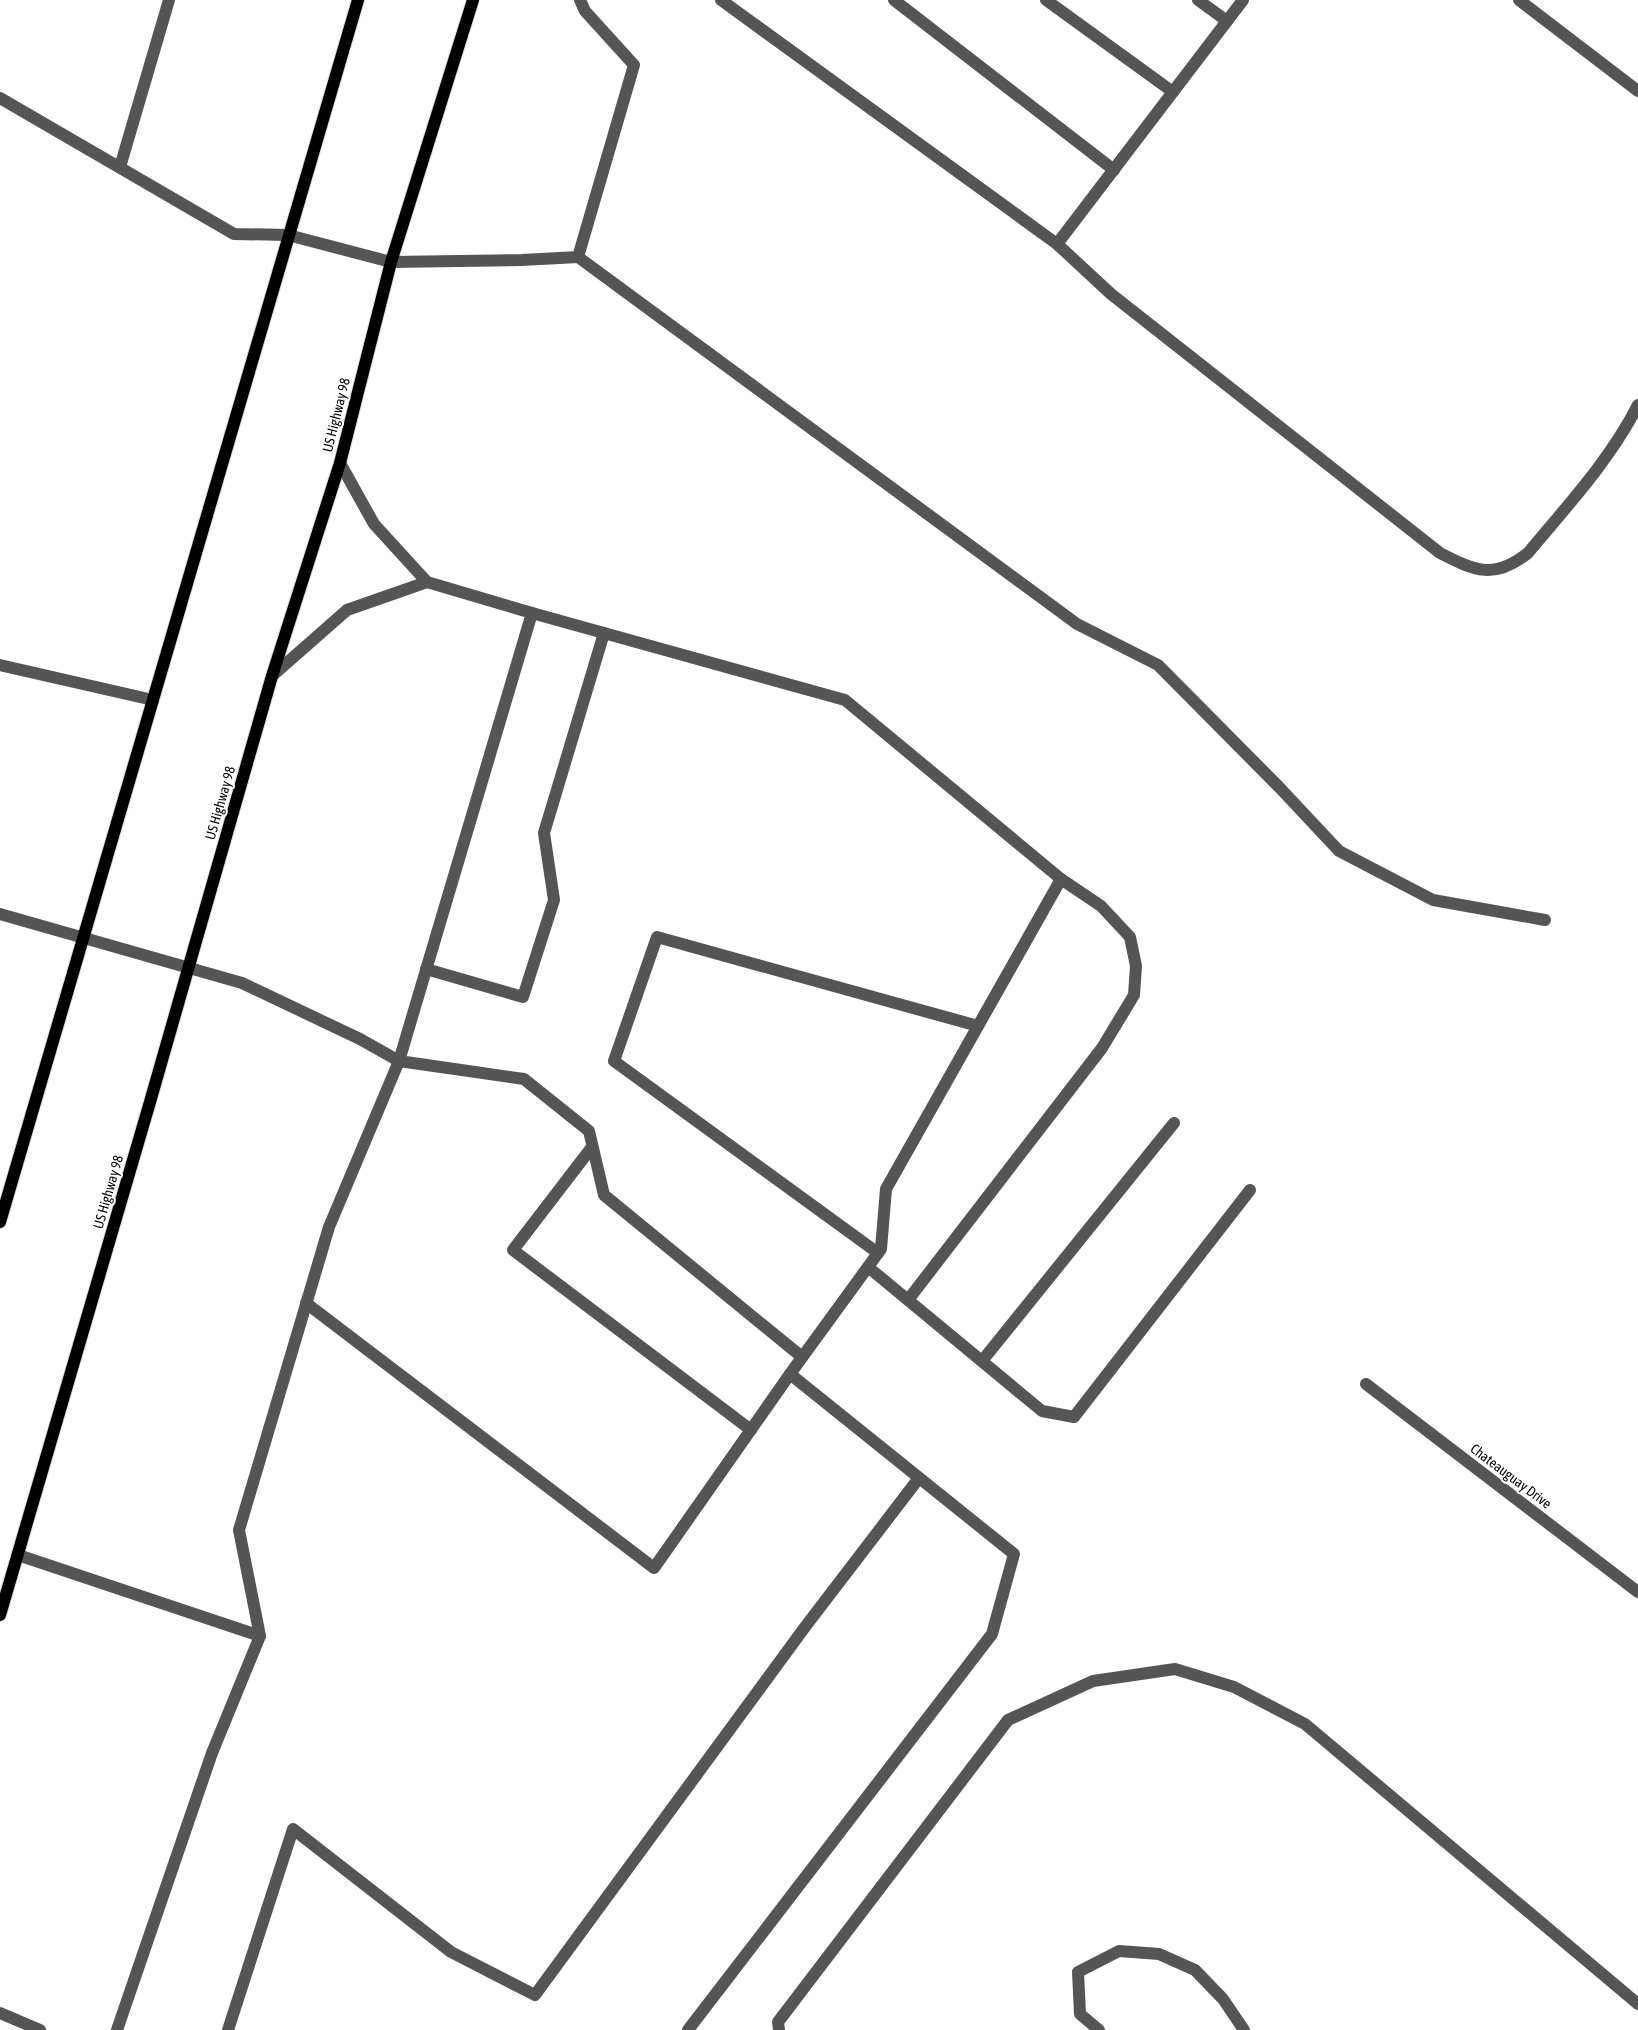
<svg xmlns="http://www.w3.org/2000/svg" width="1638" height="2030" font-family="'Asap Condensed',sans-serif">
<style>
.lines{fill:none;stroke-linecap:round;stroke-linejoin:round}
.major-casing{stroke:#dbdbdb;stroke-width:14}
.minor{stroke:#555;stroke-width:12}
.major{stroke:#000;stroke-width:12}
.labels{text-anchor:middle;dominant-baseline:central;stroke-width:4;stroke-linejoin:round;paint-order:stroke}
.street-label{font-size:14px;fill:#000;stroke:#fff}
</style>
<rect width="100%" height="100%" fill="#fff"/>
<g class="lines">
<g class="major-casing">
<g id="major">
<polyline points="0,1222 358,0"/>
<polyline points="0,1615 150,1102 272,676 340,463 391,262 473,0"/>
</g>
</g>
<g class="minor">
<polyline points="721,0 1057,244 1243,0"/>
<polyline points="894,0 1114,170"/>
<polyline points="1046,0 1173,92"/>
<polyline points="1198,0 1227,21"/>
<polyline points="1519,0 1638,91"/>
<polyline points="0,98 234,234 288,235 391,262 522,260 578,257 1077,624 1158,665 1279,787 1339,851 1433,900 1545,920"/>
<polyline points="120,167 169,0"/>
<path d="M1057,244L1111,294L1440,553C1475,571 1494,580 1528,553C1567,506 1610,460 1638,405"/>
<polyline points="578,257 634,65 585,11 580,0"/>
<polyline points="340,463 374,524 427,582 532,613 399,1061 524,1079 589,1131 604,1195 802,1357"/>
<polyline points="0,665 153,700"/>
<polyline points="272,676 347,610 427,582"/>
<polyline points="0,914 242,983 360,1039 399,1061 329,1227 239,1530 260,1636 212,1753 117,2030"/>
<polyline points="426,969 523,997 554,900 544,833 604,633"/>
<polyline points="592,1147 513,1250 751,1430"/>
<polyline points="878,1253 614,1061 657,937 978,1026"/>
<polyline points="868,1267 1042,1411 1074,1417 1250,1190"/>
<polyline points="908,1300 1102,1048 1134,995 1136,966 1130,937 1101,906 1061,879"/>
<polyline points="306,1303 654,1568 790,1374 881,1249 886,1189 1061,879 845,700 532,613"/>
<polyline points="982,1361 1174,1123"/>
<polyline points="1366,1384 1638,1592"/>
<polyline points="18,1555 260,1636"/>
<polyline points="0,2013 40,2030"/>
<polyline points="228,2030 293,1829 451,1952 535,1995 805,1627 919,1478"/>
<polyline points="688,2030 992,1634 1014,1554 790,1374"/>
<polyline points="779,2030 778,2022 1008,1720 1093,1681 1175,1669 1234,1687 1305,1724 1638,2004"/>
<polyline points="1099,2030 1080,2014 1078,1972 1119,1951 1159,1954 1195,1970 1223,1999 1244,2030"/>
</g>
<use href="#major" class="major"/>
</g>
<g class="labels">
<g class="street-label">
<text transform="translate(336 415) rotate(-76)">US Highway 98</text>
<text transform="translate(220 803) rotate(-74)">US Highway 98</text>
<text transform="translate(108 1192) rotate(-74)">US Highway 98</text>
<text transform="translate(1511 1476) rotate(37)">Chateauguay Drive</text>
</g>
</g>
</svg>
